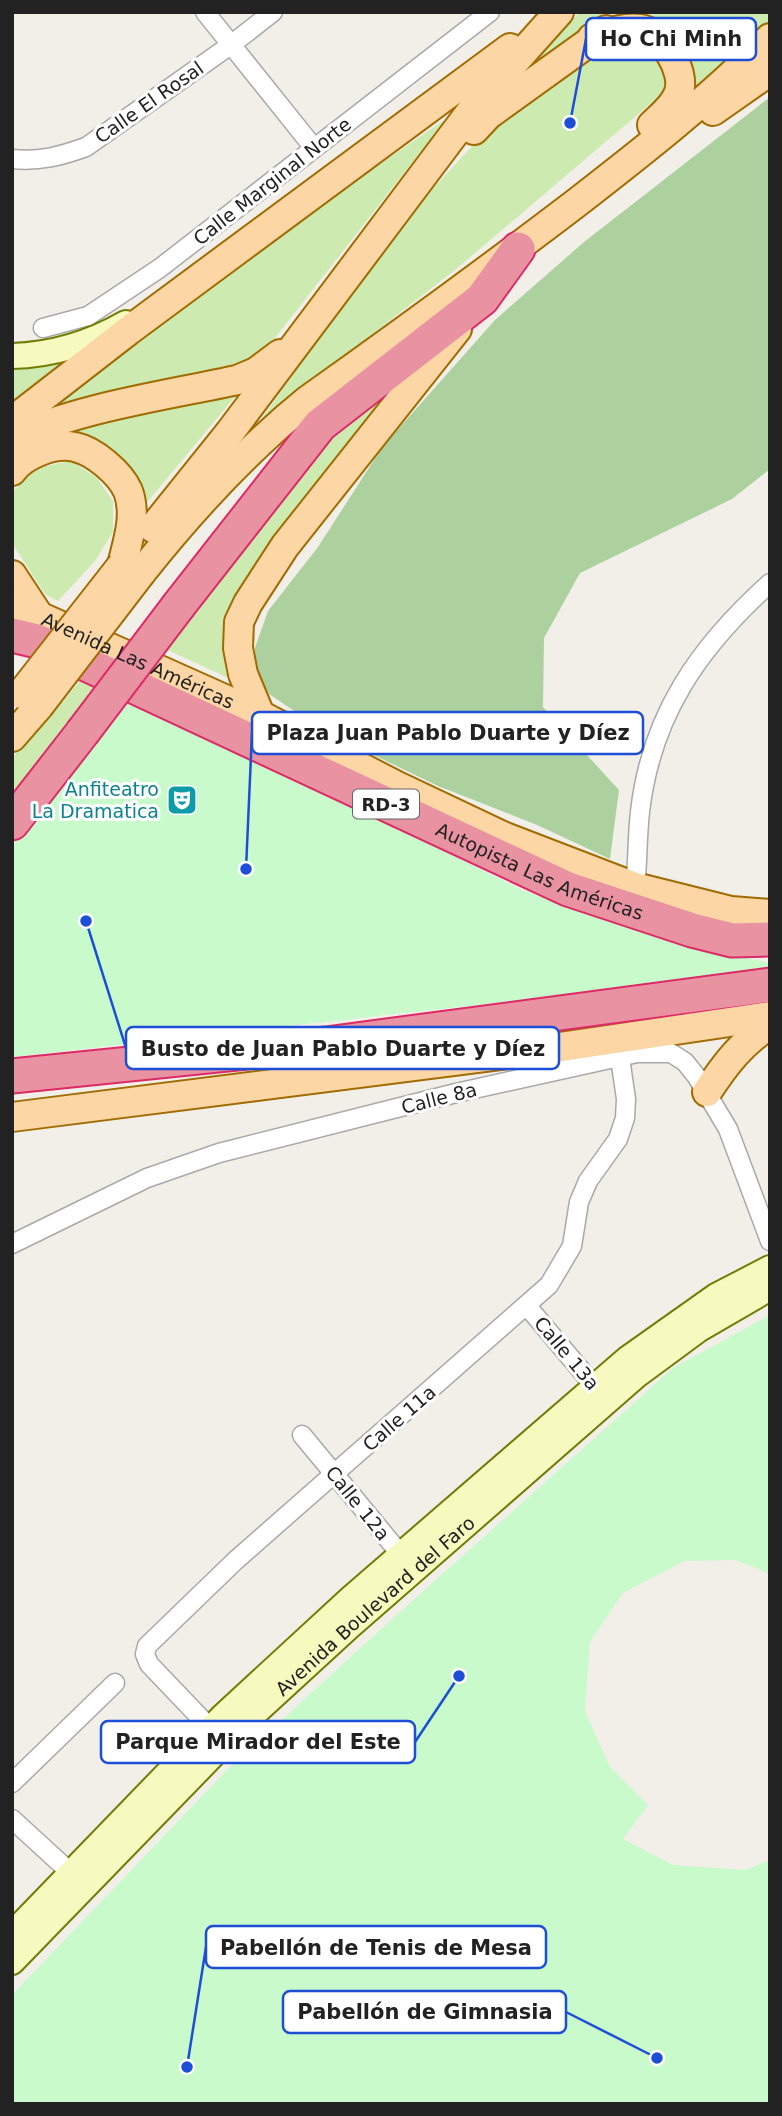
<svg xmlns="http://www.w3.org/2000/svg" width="782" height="2116" font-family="'DejaVu Sans',sans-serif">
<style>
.grass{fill:#cdebb0}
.forest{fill:#add19e}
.park{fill:#c8facc}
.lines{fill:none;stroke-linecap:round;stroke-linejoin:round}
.street-casing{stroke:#a9a9a9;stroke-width:21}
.secondary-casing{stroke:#707d05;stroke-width:28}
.primary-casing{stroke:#a06b00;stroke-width:32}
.highway-casing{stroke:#dc2a67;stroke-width:37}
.street{stroke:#fff;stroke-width:18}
.secondary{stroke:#f7fabf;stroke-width:24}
.primary{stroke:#fcd6a4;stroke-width:28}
.highway{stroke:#e892a2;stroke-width:33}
.primary-bridge-casing{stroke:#a06b00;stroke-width:32;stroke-linecap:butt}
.highway-bridge-casing{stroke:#dc2a67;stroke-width:37;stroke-linecap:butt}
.primary-bridge{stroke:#fcd6a4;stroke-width:28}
.highway-bridge{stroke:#e892a2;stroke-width:33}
.labels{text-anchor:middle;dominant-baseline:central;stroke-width:6;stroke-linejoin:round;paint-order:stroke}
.shield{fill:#fff;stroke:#646464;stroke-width:2}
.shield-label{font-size:18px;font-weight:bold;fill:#222}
.street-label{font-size:19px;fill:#222;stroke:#fff}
.culture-label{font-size:19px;fill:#0d838f;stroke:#fff;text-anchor:end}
.leader{fill:none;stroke:#1d4ed8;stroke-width:2.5}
.callout-dot{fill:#1d4ed8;stroke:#fff;stroke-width:2.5}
.callout{fill:#fff;stroke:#1d4ed8;stroke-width:2.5}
.callout-label{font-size:21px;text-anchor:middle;font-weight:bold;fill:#222}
</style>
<rect width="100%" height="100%" fill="#f2efe9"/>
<g class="grass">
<polygon points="580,12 605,12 583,27 509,84"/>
<polygon points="652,12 770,12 770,21 693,88 643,18"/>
<polygon points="606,41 652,45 670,87 455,270 260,421 405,219 485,132"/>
<polygon points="447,118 275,338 248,358 214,375 37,416 260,247"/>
<polygon points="439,343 250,586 235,681 161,647 330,426"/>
<polygon points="63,362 12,401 12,365"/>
<polygon points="239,392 143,507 116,456 33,436"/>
<polygon points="71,461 97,478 113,501 113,532 95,561 58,601 45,594 12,543 12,492 36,468"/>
<polygon points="88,671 106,679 12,798 12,758 60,705"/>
</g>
<polygon class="forest" points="770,97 770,469 732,499 580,573 544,638 543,707 619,790 610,859 537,825 438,786 324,731 269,694 251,659 268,611 318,547 383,446 495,320 584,242"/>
<g class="park">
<polygon points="134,697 524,891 662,939 770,963 770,972 12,1057 12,847"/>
<polygon points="770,1315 770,1574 736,1560 684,1561 623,1593 590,1642 585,1711 610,1767 648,1805 623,1839 673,1865 745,1870 770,1860 770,2104 12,2104 12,1995 228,1769 401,1611 673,1368"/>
</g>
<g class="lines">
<g class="street-casing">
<g id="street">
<polyline points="205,12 314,148"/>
<path d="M12,159C39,162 61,156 86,147L232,44L273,12"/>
<polyline points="43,328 88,316 160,268 490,12"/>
<path d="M635,887C638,862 637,837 640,812C651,715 699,647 770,583"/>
<polyline points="12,1244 147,1178 219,1153 456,1093 637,1053 671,1053 685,1062 697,1077 728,1129 770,1241"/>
<polyline points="527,1306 601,1394"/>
<polyline points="302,1435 407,1562"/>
<polyline points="211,1729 149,1664 145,1654 147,1646 236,1560 549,1285 572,1246 579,1202 588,1181 618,1139 625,1118 626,1099 620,1058"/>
<polyline points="12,1783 115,1683"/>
<polyline points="12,1819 71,1873"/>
</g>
</g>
<g class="secondary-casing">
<g id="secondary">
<path d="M12,356C52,355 91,343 126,323"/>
<polyline points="12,1934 223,1716 351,1598 627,1359 716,1296 770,1268"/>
<path id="s1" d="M12,1962L242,1725L350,1626L637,1375L698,1330L770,1288"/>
</g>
</g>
<g class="primary-casing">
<g id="primary">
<path d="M592,38C608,33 623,27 640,29C662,32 686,71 679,92C675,106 661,116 652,125"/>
<polyline points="713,111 770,71"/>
<polyline points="474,130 488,115 606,30"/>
<polyline points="12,421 128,331 510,48"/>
<path d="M12,439C75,408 168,395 237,380L256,372L280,354"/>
<path d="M12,471C23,455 54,442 75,447C94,451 120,473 128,491C137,515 128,541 122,565"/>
<polyline points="153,528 230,432 475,106 559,12"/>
<path d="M141,573C191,510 245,451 308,400C398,336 487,271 575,204C642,152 710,99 770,38"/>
<polyline points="12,575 39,616"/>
<path id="s2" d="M12,604L260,715L397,786L505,837L635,887L731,911L770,914"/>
<polyline points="260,715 243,674 238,648 239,622 248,603 285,546 457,329"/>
<polyline points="12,737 39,706"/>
<path d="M707,1092C726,1063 741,1044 770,1024"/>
<polyline points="12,1117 540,1050 770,1016"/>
</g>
</g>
<g class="highway-casing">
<g id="highway">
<polyline points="179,605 320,425 482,299 518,249"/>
<path id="s3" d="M12,635L37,641L568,889L692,930L732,940L770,939"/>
<polyline points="12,823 82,733"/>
<polyline points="12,1076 326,1044 770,985"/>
</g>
</g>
<use href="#street" class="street"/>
<use href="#secondary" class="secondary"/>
<use href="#primary" class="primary"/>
<use href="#highway" class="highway"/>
<g class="primary-bridge-casing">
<g id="primary-bridge">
<polyline points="21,694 122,565"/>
<polyline points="39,706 141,573"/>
</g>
</g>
<g class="highway-bridge-casing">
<polyline id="highway-bridge" points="82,733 179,605"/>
</g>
<use href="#primary-bridge" class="primary-bridge"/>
<use href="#highway-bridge" class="highway-bridge"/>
</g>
<defs>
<g id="theatre-square" transform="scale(1.575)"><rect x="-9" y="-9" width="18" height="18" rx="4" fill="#0f9aa8" stroke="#fff"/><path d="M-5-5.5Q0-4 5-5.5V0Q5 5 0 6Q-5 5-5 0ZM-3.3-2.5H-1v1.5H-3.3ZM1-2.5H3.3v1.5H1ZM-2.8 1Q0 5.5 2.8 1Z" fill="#fff"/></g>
</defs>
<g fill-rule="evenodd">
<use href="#theatre-square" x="182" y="800"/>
</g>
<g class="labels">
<rect class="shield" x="353" y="789.5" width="66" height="29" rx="5"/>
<g class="shield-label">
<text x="386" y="804">RD-3</text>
</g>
<g class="street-label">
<text transform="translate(149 102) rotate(-35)">Calle El Rosal</text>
<text transform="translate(272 181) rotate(-38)">Calle Marginal Norte</text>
<text stroke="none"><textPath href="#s2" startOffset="138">Avenida Las Américas</textPath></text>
<text stroke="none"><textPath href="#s3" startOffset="579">Autopista Las Américas</textPath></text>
<text transform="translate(439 1098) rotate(-14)">Calle 8a</text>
<text transform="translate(567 1353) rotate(50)">Calle 13a</text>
<text transform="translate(399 1418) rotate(-41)">Calle 11a</text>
<text transform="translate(358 1503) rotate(51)">Calle 12a</text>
<text stroke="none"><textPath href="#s1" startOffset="509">Avenida Boulevard del Faro</textPath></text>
</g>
<g class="culture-label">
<text x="159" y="789">Anfiteatro<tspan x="159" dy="22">La Dramatica</tspan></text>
</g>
</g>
<path class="leader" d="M570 123L586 39M246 869L252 733M86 921L126 1048M459 1676L415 1742M187 2067L206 1947M657 2058L566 2012"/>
<g class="callout-dot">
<circle cx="570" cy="123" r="7"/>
<circle cx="246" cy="869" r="7"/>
<circle cx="86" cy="921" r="7"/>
<circle cx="459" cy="1676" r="7"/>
<circle cx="187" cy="2067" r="7"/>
<circle cx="657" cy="2058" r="7"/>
</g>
<g class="callout">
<rect x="586" y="18" width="170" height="42" rx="7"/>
<rect x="252" y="712" width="391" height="42" rx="7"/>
<rect x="126" y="1027" width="433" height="42" rx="7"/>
<rect x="101" y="1721" width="314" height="42" rx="7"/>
<rect x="206" y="1926" width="340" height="42" rx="7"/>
<rect x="283" y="1991" width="283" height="42" rx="7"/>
</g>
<g class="callout-label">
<text x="671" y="46">Ho Chi Minh</text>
<text x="448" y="740">Plaza Juan Pablo Duarte y Díez</text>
<text x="343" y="1056">Busto de Juan Pablo Duarte y Díez</text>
<text x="258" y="1749">Parque Mirador del Este</text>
<text x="376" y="1955">Pabellón de Tenis de Mesa</text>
<text x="425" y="2019">Pabellón de Gimnasia</text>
</g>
<rect width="782" height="2116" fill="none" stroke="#222222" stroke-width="28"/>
</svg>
